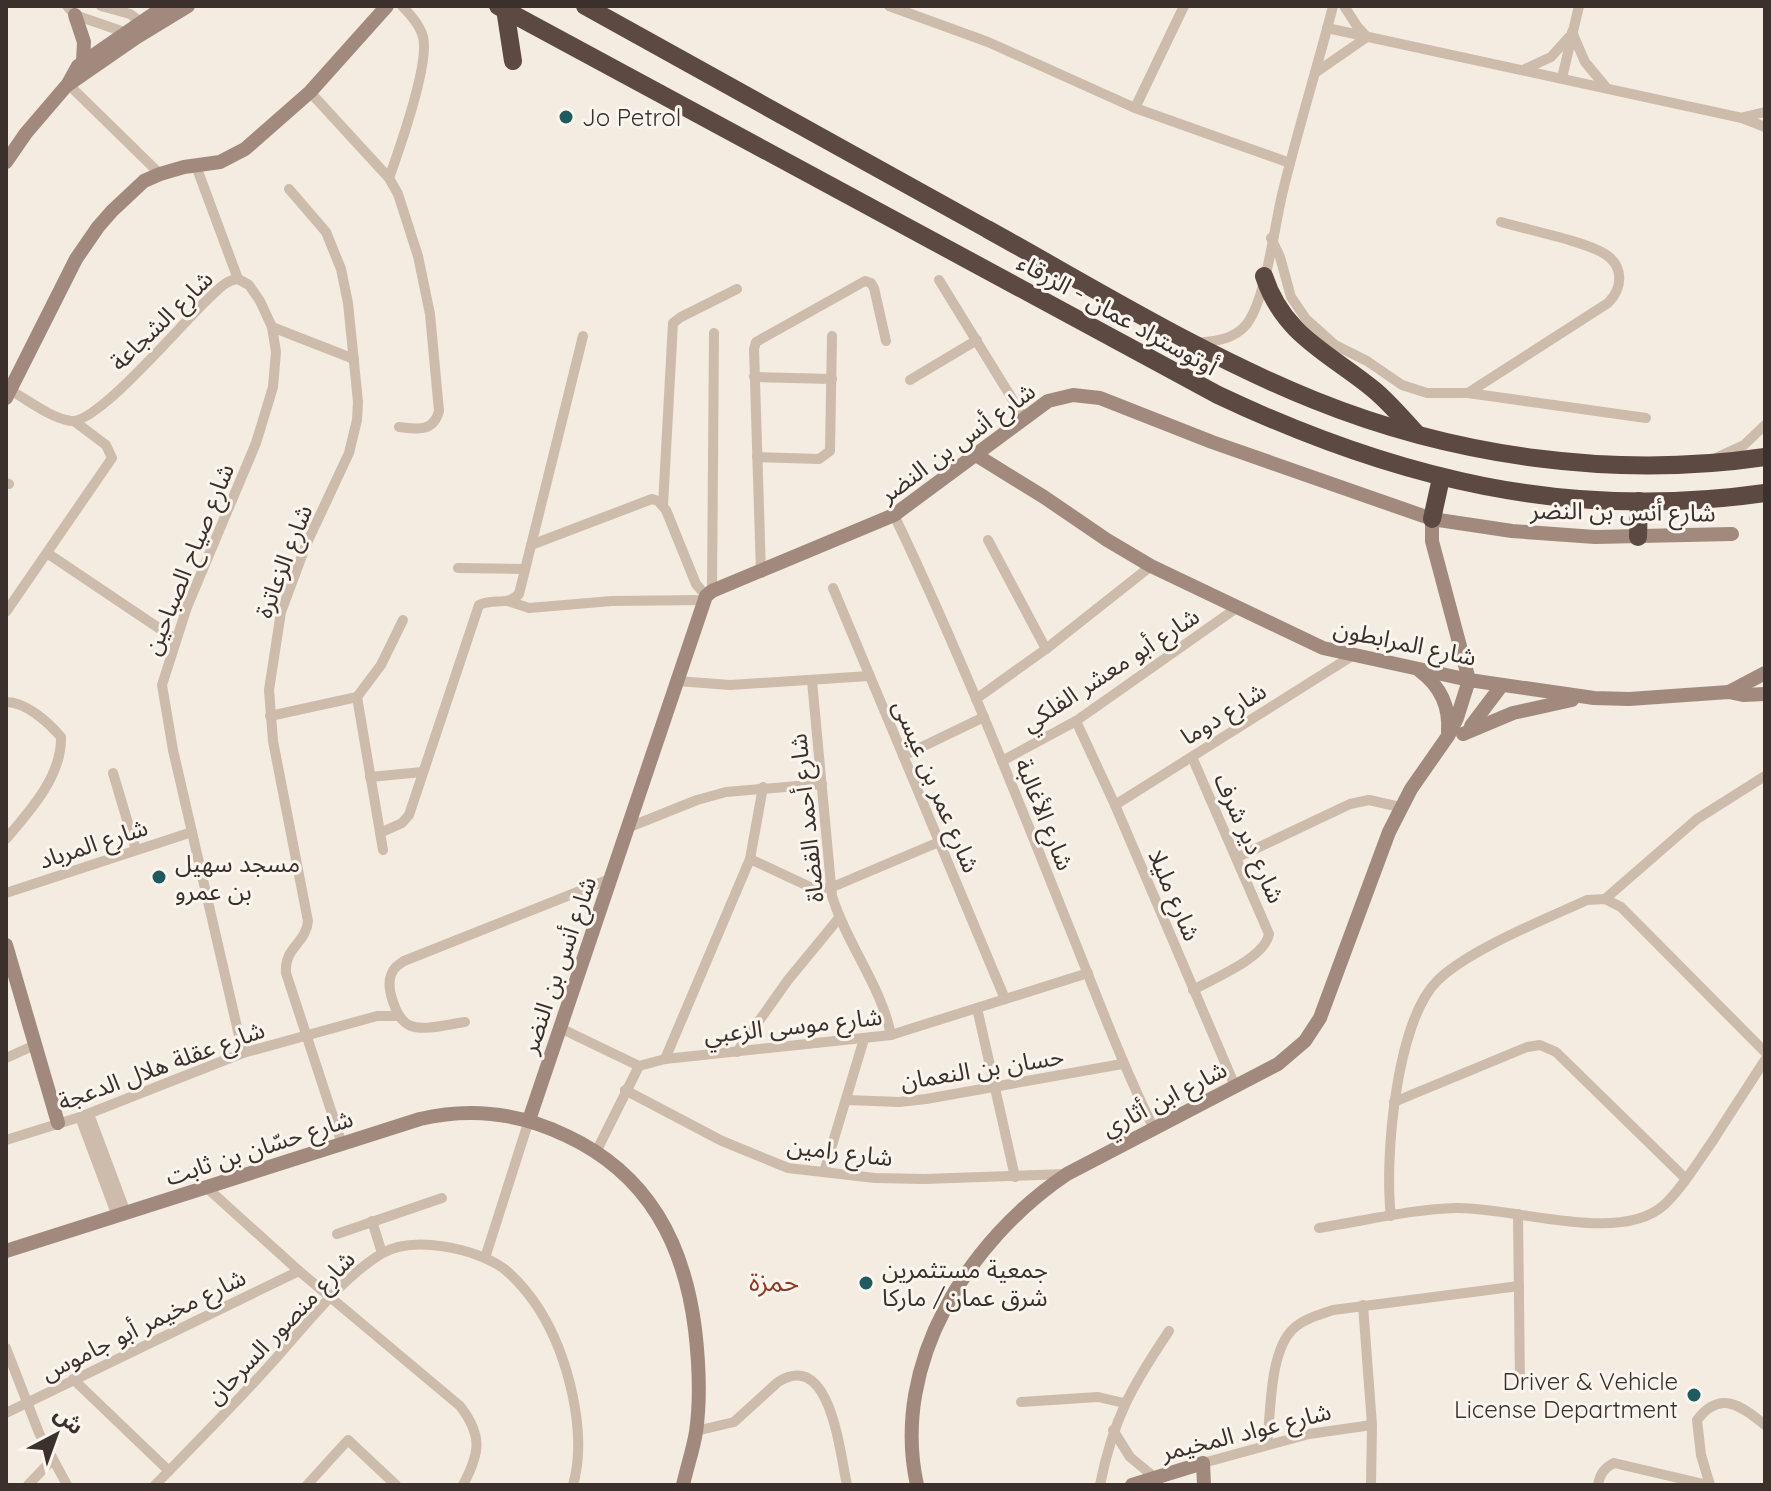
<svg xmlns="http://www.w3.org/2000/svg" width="1771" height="1491" font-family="Quicksand,'Noto Sans Arabic',sans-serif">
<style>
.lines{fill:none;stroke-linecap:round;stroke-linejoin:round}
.street{stroke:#cdbbac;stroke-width:10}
.secondary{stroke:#a18a7d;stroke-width:14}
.highway{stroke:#5c4a42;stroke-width:18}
.poi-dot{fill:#1f5a5e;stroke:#fbf5ee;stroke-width:3}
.labels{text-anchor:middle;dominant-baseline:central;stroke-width:6;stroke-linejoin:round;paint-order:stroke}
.poi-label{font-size:24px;fill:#3b302b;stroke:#fbf5ee;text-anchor:start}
.street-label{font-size:24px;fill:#3b302b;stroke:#fbf5ee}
.neighbourhood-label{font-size:26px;fill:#8c3b22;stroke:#fbf5ee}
</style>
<rect width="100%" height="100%" fill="#f4ebe1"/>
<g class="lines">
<g class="street">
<polyline points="67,6 75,15 130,34"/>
<polyline points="101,6 130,14 145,25"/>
<polyline points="889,6 988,42 1135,108 1290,163"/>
<polyline points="1327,28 1742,118 1765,127"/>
<polyline points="1572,32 1585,62 1605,86"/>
<polyline points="1525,69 1551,57 1569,37"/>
<polyline points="1315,73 1367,37 1357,26 1344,6"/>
<polyline points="1562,78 1579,6"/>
<polyline points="68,84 160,174"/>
<path d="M310,92L389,178L398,194L418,256L430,314L439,411C433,433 417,429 399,427"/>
<polyline points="1135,108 1184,6"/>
<polyline points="1744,117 1765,112"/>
<polyline points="196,166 238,279"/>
<path d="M389,178C399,150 430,63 423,37C420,25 411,15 402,6"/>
<path d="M289,189L326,232L341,269L348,303L358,402L357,420L349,453L306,545L281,612L269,690L273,741L308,921C306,944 284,947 286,973L342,1144"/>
<polyline points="1271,238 1280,257 1291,297 1306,319 1335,345 1367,361 1402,385 1427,393 1468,393 1646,418"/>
<polyline points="238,279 249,285 260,301 272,327 276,352 273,387 256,443 187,607 162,685 173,750 243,1053"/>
<polyline points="939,280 1024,418"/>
<polyline points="272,327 354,359"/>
<path d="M1196,343C1215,341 1233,340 1246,325C1266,300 1274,228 1282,195C1297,132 1317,69 1333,6"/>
<polyline points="754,377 832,379"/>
<polyline points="910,380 977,340"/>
<path d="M10,390C28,400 50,418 71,421C98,424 184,321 208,299C217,291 225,280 238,279"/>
<path d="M1468,393L1608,303C1623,288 1624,266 1605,254C1584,241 1528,230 1501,222"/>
<polyline points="757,457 819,459 830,451 832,336"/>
<polyline points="1718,457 1744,445 1765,425"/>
<polyline points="6,483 9,484"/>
<polyline points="663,505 673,323 681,317 737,289"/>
<path d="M894,515C957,647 1011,782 1065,917C1094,988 1120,1060 1154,1129"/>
<polyline points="988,540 1046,649"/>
<polyline points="531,545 652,499 658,501 666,510 696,584 706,596"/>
<polyline points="47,553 175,639"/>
<polyline points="458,568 525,569"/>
<polyline points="761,573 754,349 756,342 865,281 871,283 874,288 886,341"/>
<polyline points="833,588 1005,999"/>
<polyline points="712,591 714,333"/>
<polyline points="508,601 529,608 612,601 703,600"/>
<polyline points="6,612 112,458 106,445 74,421"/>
<polyline points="677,681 730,685 869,676"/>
<path d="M812,681L832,896C847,945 881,985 891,1035"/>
<polyline points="357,697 383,850"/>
<polyline points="976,699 1046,649 1151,566"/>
<path d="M6,702C26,702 48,722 61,737C62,776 30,811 6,839"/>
<polyline points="270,716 357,697 381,665 403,620"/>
<polyline points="1076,721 1115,805 1235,1086"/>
<polyline points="903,756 984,717"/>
<path d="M1192,757L1269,934C1265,958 1214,978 1193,990"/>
<polyline points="1002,761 1076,721 1238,607"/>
<polyline points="113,773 136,850"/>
<polyline points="370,777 422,772"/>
<polyline points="1115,805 1352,656"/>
<polyline points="627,828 697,800 726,792 822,784"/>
<path d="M380,833L402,823L409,815L479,605C493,598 508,606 519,594L583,336"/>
<polyline points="1238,857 1350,804 1369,800 1400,807"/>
<polyline points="750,859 810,887 830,888 939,842"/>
<polyline points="6,893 192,832"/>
<polyline points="1605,899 1697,819 1765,776"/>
<polyline points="977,1008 1015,1177"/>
<path d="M465,1022C450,1024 422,1032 409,1025C396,1019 386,988 391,975C393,968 398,965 404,961L610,879"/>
<polyline points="560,1028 639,1066 665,1059 891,1035 1088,973"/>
<polyline points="737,1052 788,980 839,918"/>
<polyline points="6,1058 35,1045"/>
<polyline points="665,1059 750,859 763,787"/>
<polyline points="625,1090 722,1141 788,1168 875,1178 924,1179 1067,1174"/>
<polyline points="847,1100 899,1102 926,1099 1122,1064"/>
<polyline points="1394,1102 1527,1047 1540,1045 1556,1052 1686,1179"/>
<polyline points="89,1114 126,1213"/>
<polyline points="80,1117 117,1216"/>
<polyline points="6,1140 80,1117 243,1053 377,1016 399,1016"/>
<polyline points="596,1152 639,1066"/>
<polyline points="824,1172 864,1039"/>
<path d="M206,1187L299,1271L460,1406C483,1436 480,1453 463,1485"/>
<polyline points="1518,1214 1520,1385"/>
<path d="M1391,1216C1384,1160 1396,1022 1437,981C1468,950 1546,919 1587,900L1605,899L1621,907L1765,1052"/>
<polyline points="372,1221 382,1253"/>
<path d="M1319,1228C1364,1221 1411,1209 1457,1208C1513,1207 1620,1245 1664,1205C1683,1187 1697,1163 1712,1142C1729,1115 1747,1088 1765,1060"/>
<polyline points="337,1234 442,1198"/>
<polyline points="485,1258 529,1120"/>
<polyline points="1363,1305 1372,1425 1371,1485"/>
<polyline points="6,1348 39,1433 67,1485"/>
<polyline points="73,1379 169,1471"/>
<polyline points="1021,1402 1098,1397 1124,1403"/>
<polyline points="6,1413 299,1271"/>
<polyline points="1113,1430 1130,1457 1153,1476"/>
<path d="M696,1431L734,1422L778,1382C831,1348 840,1455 847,1485"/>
<path d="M1267,1445C1271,1413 1269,1352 1293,1329C1303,1319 1319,1315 1333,1310L1519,1286"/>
<polyline points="1203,1463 1309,1434 1372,1425"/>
<polyline points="28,1485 52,1460"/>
<path d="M155,1485C193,1446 232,1407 269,1366C300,1332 341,1278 381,1254C412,1235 475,1248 503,1268C517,1279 530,1295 539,1309C568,1355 588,1433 573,1485"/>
<polyline points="307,1485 348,1440 396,1485"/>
<path d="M1100,1485C1113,1419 1132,1386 1169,1331"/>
<path d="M1598,1485C1600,1474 1604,1468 1614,1463L1708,1485"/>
<path d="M1710,1485L1701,1455L1697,1420C1720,1390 1740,1405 1765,1425"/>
</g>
<g class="secondary">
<polyline points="75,15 84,42 83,61"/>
<polyline points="69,84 137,37 188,6"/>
<polyline points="6,162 26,133 68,84 78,66 165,6"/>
<polyline points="6,398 76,259 98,227 112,211 144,181 160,174 184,167 220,162 245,149 310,92 387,6"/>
<polyline points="976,455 1044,497 1107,540 1151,566 1323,648 1469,680 1594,698 1629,699 1729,692 1743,695 1765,694"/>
<path d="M1420,671C1440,686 1450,706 1448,732"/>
<polyline points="1729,692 1765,673"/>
<polyline points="1471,726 1502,685"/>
<polyline points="1463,734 1513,713 1572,700"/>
<polyline points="6,945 58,1123"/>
<polyline points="529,1120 706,596 712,591 894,515 1048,401 1073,395 1100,398 1212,442 1432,519 1512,531 1595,537 1732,534"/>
<path d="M6,1251L420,1119C471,1107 520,1113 567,1136C648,1174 684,1243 695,1329C699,1363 701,1397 696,1432C693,1450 687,1467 683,1485"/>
<path d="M917,1485C890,1363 969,1240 1067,1174L1278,1064L1305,1041L1320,1018L1389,832L1411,789L1448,736L1457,718L1469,680L1432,541V519"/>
<polyline points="1132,1485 1203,1463 1204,1485"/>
</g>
<g class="highway">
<path d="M498,6L1218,395C1396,479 1567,521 1765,493"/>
<path d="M585,6C719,81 853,155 987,229C1094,288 1200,354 1314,400C1455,457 1615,479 1765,457"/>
<polyline points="505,9 513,61"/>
<path d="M1264,276C1283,335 1329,353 1373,389C1389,402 1402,418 1416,433"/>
<polyline points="1432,519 1441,478"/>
<polyline points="1638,537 1639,501"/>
</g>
</g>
<g class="poi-dot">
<circle cx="566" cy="117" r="8"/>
<circle cx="159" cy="877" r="8"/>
<circle cx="866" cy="1283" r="8"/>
<circle cx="1694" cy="1395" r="8"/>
</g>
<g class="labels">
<g class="poi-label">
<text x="582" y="117">Jo Petrol</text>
<text x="175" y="863">مسجد سهيل<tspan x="175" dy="28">بن عمرو</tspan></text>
<text x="882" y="1269">جمعية مستثمرين<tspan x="882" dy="28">شرق عمان/ ماركا</tspan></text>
<text x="1678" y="1381" text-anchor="end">Driver &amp; Vehicle<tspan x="1678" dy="28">License Department</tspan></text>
</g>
<g class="street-label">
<text transform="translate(1118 314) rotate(29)">أوتوستراد عمان - الزرقاء</text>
<text transform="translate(161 320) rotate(-44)">شارع الشجاعة</text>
<text transform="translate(957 442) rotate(-36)">شارع أنس بن النضر</text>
<text transform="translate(1623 511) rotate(1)">شارع أنس بن النضر</text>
<text transform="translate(188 559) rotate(-68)">شارع صياح الصباحين</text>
<text transform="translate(283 561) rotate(-69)">شارع الزعاترة</text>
<text transform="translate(1405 642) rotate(12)">شارع المرابطون</text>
<text transform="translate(1110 669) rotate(-33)">شارع أبو معشر الفلكي</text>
<text transform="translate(1223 713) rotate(-32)">شارع دوما</text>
<text transform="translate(937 786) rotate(67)">شارع عمر بن عيسى</text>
<text transform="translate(1045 814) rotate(68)">شارع الأغالبة</text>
<text transform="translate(806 818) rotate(-96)">شارع أحمد القضاة</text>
<text transform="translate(1250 838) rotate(66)">شارع دير شرف</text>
<text transform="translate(93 843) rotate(-18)">شارع المرباد</text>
<text transform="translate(1175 895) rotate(67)">شارع مليلا</text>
<text transform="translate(558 965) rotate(-71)">شارع أنس بن النضر</text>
<text transform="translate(793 1025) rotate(-6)">شارع موسى الزعبي</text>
<text transform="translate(161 1065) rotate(-20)">شارع عقلة هلال الدعجة</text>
<text transform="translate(982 1068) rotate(-9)">حسان بن النعمان</text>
<text transform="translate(1164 1098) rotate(-27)">شارع ابن أثاري</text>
<text transform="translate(259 1147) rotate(-18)">شارع حسّان بن ثابت</text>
<text transform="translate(840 1151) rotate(7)">شارع رامين</text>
<text transform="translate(143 1324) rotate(-26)">شارع مخيمر أبو جاموس</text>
<text transform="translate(280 1327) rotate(-46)">شارع منصور السرحان</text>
<text transform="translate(1246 1431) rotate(-14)">شارع عواد المخيمر</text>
</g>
<g class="neighbourhood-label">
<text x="774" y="1281">حمزة</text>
</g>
</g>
<rect width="1771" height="1491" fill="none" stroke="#3b302b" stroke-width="16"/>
<g transform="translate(56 1435) rotate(41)" stroke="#fbf5ee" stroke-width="6" paint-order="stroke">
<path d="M0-6L14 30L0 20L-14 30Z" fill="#3b302b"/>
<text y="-12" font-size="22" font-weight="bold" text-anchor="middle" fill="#3b302b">ش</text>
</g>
</svg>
